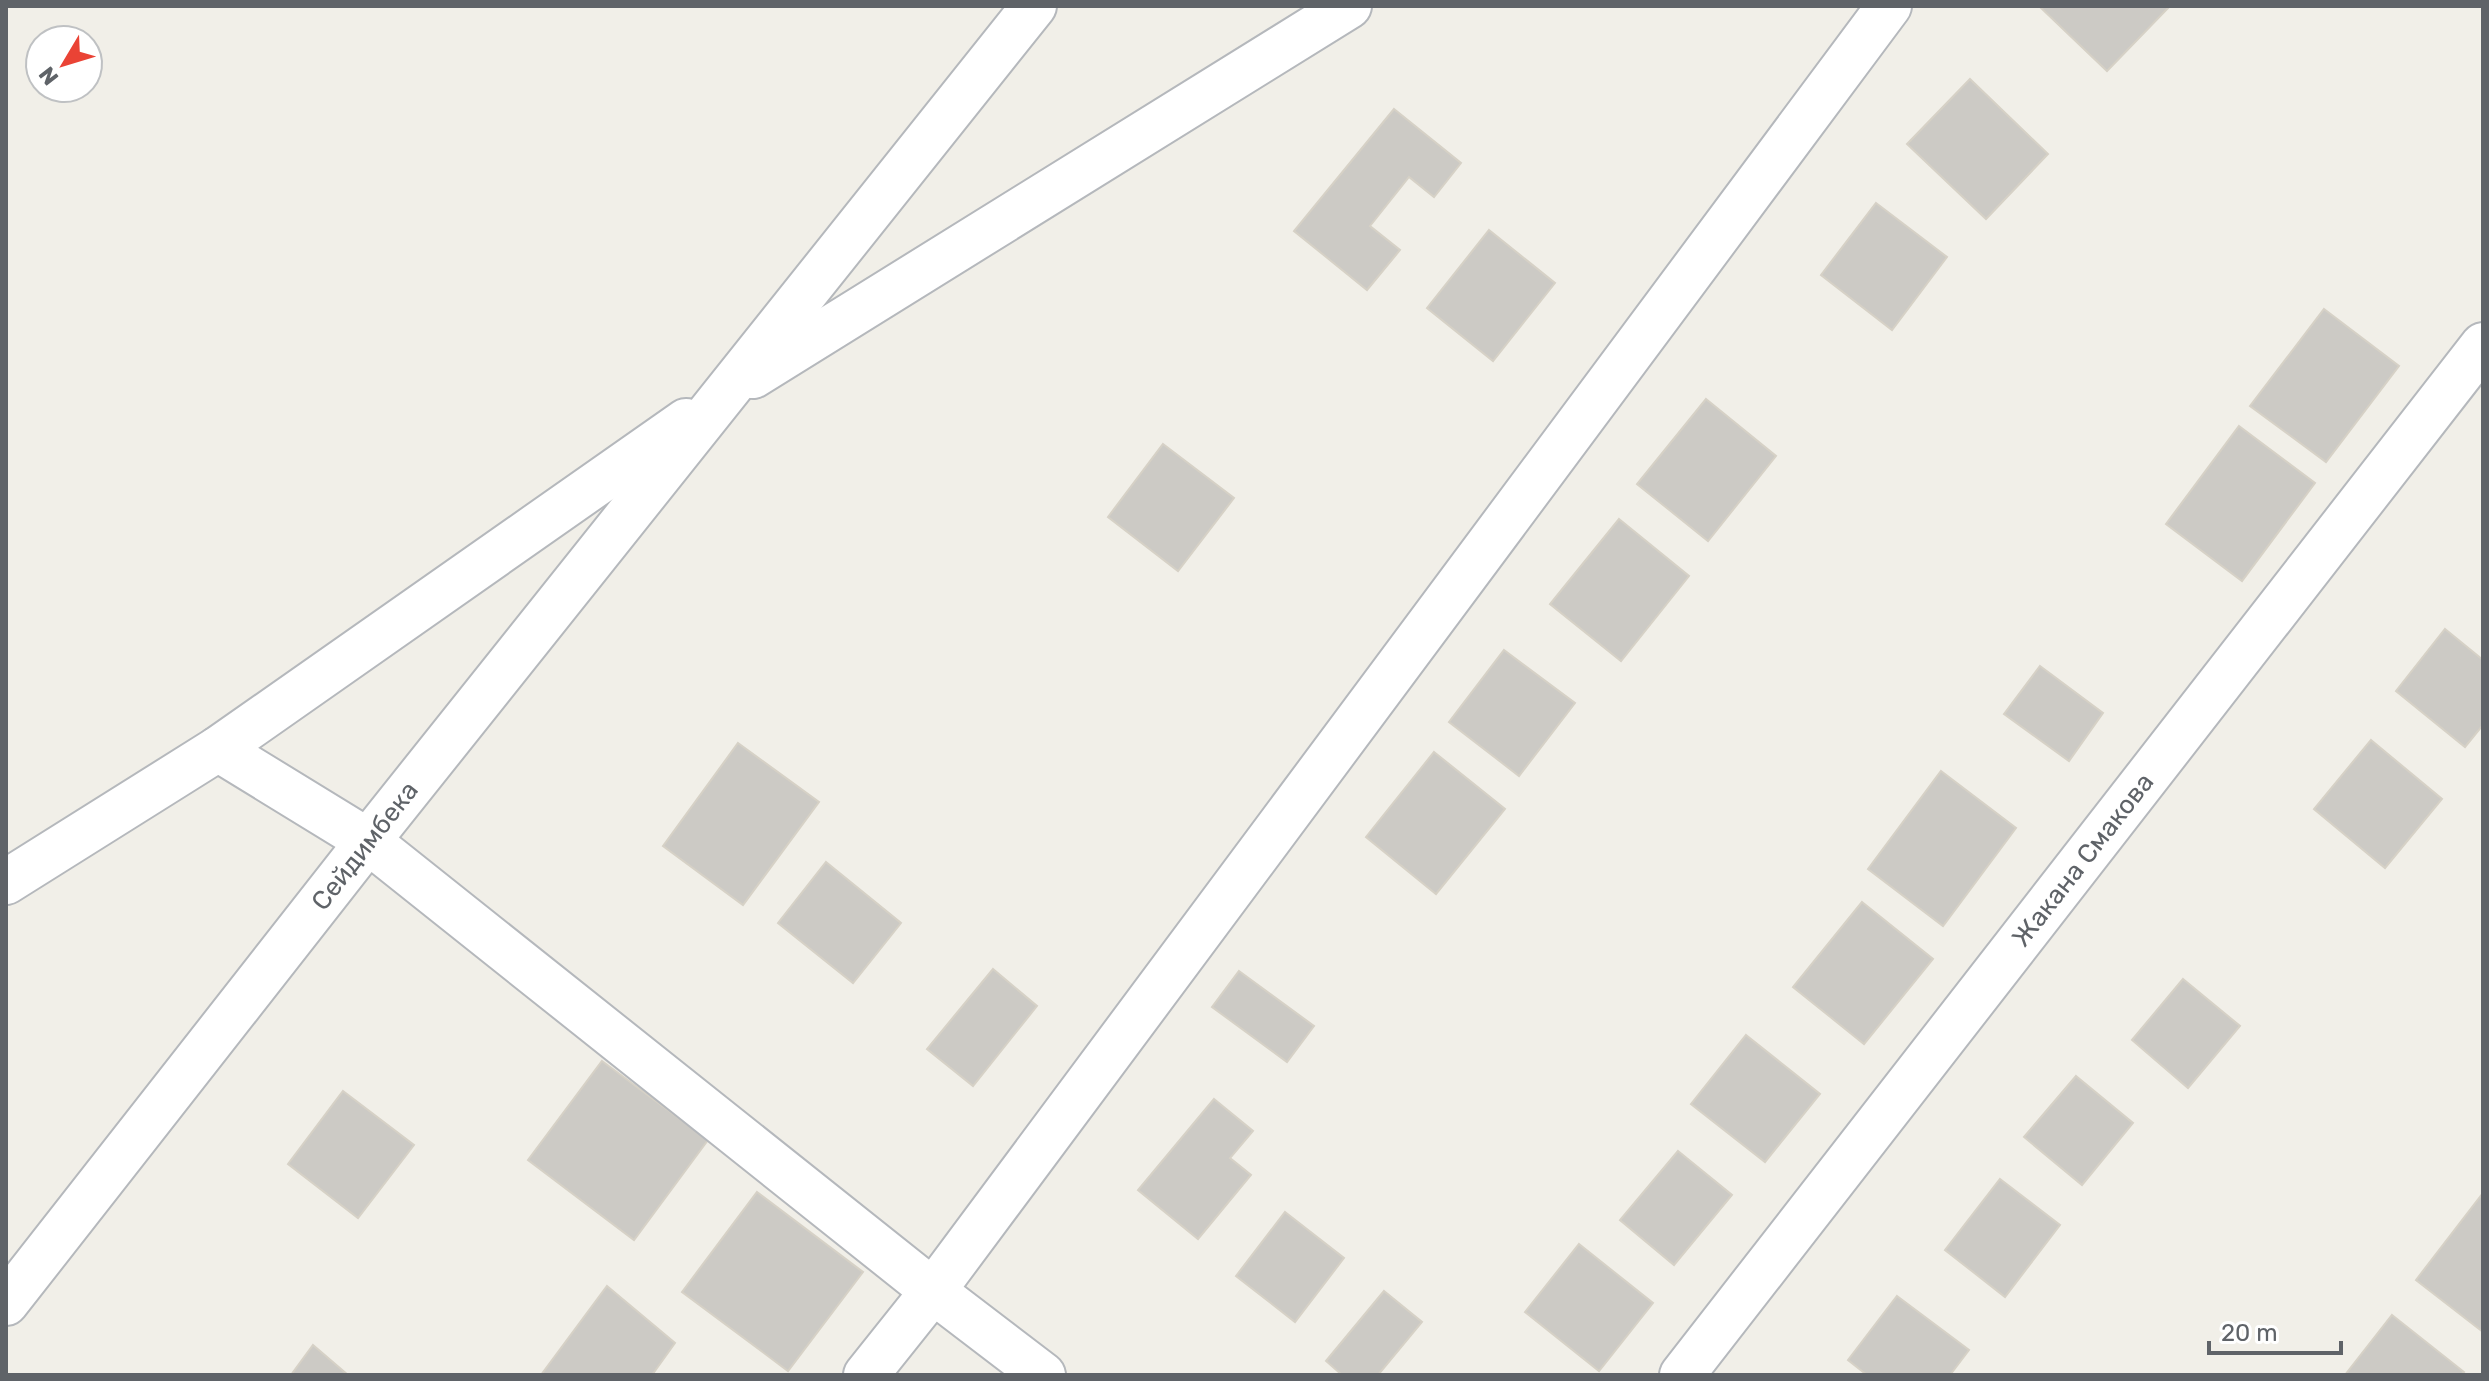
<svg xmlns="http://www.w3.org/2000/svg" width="2489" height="1381" font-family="Rubik,sans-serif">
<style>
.building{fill:#cccac5;stroke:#d6d1c6;stroke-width:2}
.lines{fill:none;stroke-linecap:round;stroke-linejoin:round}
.street-casing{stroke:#b5b8bc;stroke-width:48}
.street{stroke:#fff;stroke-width:44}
.labels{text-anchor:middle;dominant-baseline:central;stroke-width:6;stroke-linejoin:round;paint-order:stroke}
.street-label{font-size:26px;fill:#5f6368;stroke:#fff}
</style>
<rect width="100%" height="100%" fill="#f1efe8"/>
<g class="building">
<polygon points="2039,6 2170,6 2107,71"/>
<polygon points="1970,79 2048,154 1986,219 1907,144"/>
<polygon points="1394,109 1461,163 1434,197 1409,177 1370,226 1400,250 1367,290 1294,231"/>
<polygon points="1876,203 1947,257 1892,330 1821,275"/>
<polygon points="1489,230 1555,283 1493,361 1427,308"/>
<polygon points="2324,309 2399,366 2326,462 2250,406"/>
<polygon points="1706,399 1776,456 1708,541 1637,484"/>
<polygon points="2239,426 2315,483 2242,581 2166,524"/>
<polygon points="1163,444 1234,498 1178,571 1108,517"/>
<polygon points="1619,519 1689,576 1621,661 1550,604"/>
<polygon points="2445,629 2483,660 2483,725 2465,747 2396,691"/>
<polygon points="1504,650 1575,703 1519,776 1449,722"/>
<polygon points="2040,666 2103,713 2069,761 2004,714"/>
<polygon points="2371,740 2442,799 2385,868 2314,809"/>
<polygon points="738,743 819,802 743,905 663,846"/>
<polygon points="1434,752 1505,809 1436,894 1366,837"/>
<polygon points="1941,771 2016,828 1943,926 1868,869"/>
<polygon points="826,862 901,923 853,983 778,923"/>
<polygon points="1862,902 1933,959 1864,1044 1793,987"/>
<polygon points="993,969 1037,1006 973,1086 927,1049"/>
<polygon points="1239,971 1314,1026 1287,1062 1212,1007"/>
<polygon points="2183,979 2240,1026 2188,1088 2132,1040"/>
<polygon points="1746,1035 1820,1094 1765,1162 1691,1104"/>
<polygon points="602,1061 708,1140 634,1240 528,1160"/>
<polygon points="2076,1076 2133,1123 2082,1185 2024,1137"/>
<polygon points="343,1091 414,1145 358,1218 288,1164"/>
<polygon points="1214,1099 1253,1131 1230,1158 1251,1175 1198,1239 1138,1190"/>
<polygon points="1678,1151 1732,1195 1674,1265 1620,1220"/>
<polygon points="2000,1179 2060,1225 2005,1297 1945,1250"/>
<polygon points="757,1192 863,1272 788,1371 682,1292"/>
<polygon points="2483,1193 2483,1332 2416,1280"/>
<polygon points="1285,1212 1344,1258 1295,1322 1236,1276"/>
<polygon points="1579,1244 1653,1303 1599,1371 1525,1312"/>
<polygon points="607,1286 675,1343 652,1375 541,1375"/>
<polygon points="1384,1291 1422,1322 1378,1375 1342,1375 1326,1361"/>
<polygon points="1897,1296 1969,1350 1950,1375 1867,1375 1848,1360"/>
<polygon points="2392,1315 2464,1372 2461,1375 2345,1375"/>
<polygon points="313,1345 348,1375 291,1375"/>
</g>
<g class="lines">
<g class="street-casing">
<g id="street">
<polyline points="753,376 1349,6"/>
<polyline points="218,749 368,841 933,1291 1043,1375"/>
<polyline points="6,882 218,749 686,421"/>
<polyline points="6,1303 368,841 1034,6"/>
<polyline points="866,1375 933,1291 1889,6"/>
<polyline points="1682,1375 2483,345"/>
</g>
</g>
<use href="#street" class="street"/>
</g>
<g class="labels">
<g class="street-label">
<text transform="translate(365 846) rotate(-52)">Сейдимбека</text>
<text transform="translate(2083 860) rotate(-52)">Жакана Смакова</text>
</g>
</g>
<rect width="2489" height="1381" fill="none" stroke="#5f6368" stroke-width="16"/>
<g transform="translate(64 64) rotate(232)"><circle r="38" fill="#ffffff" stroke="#bfc1c3" stroke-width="2"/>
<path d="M0-6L14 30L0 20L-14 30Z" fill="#ea4335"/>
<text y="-12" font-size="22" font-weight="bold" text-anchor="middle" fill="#5f6368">N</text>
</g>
<path d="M2209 1341v12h132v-12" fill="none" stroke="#5f6368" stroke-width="4"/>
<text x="2221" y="1341" font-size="24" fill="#5f6368" stroke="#ffffff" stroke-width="6" paint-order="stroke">20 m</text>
</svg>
